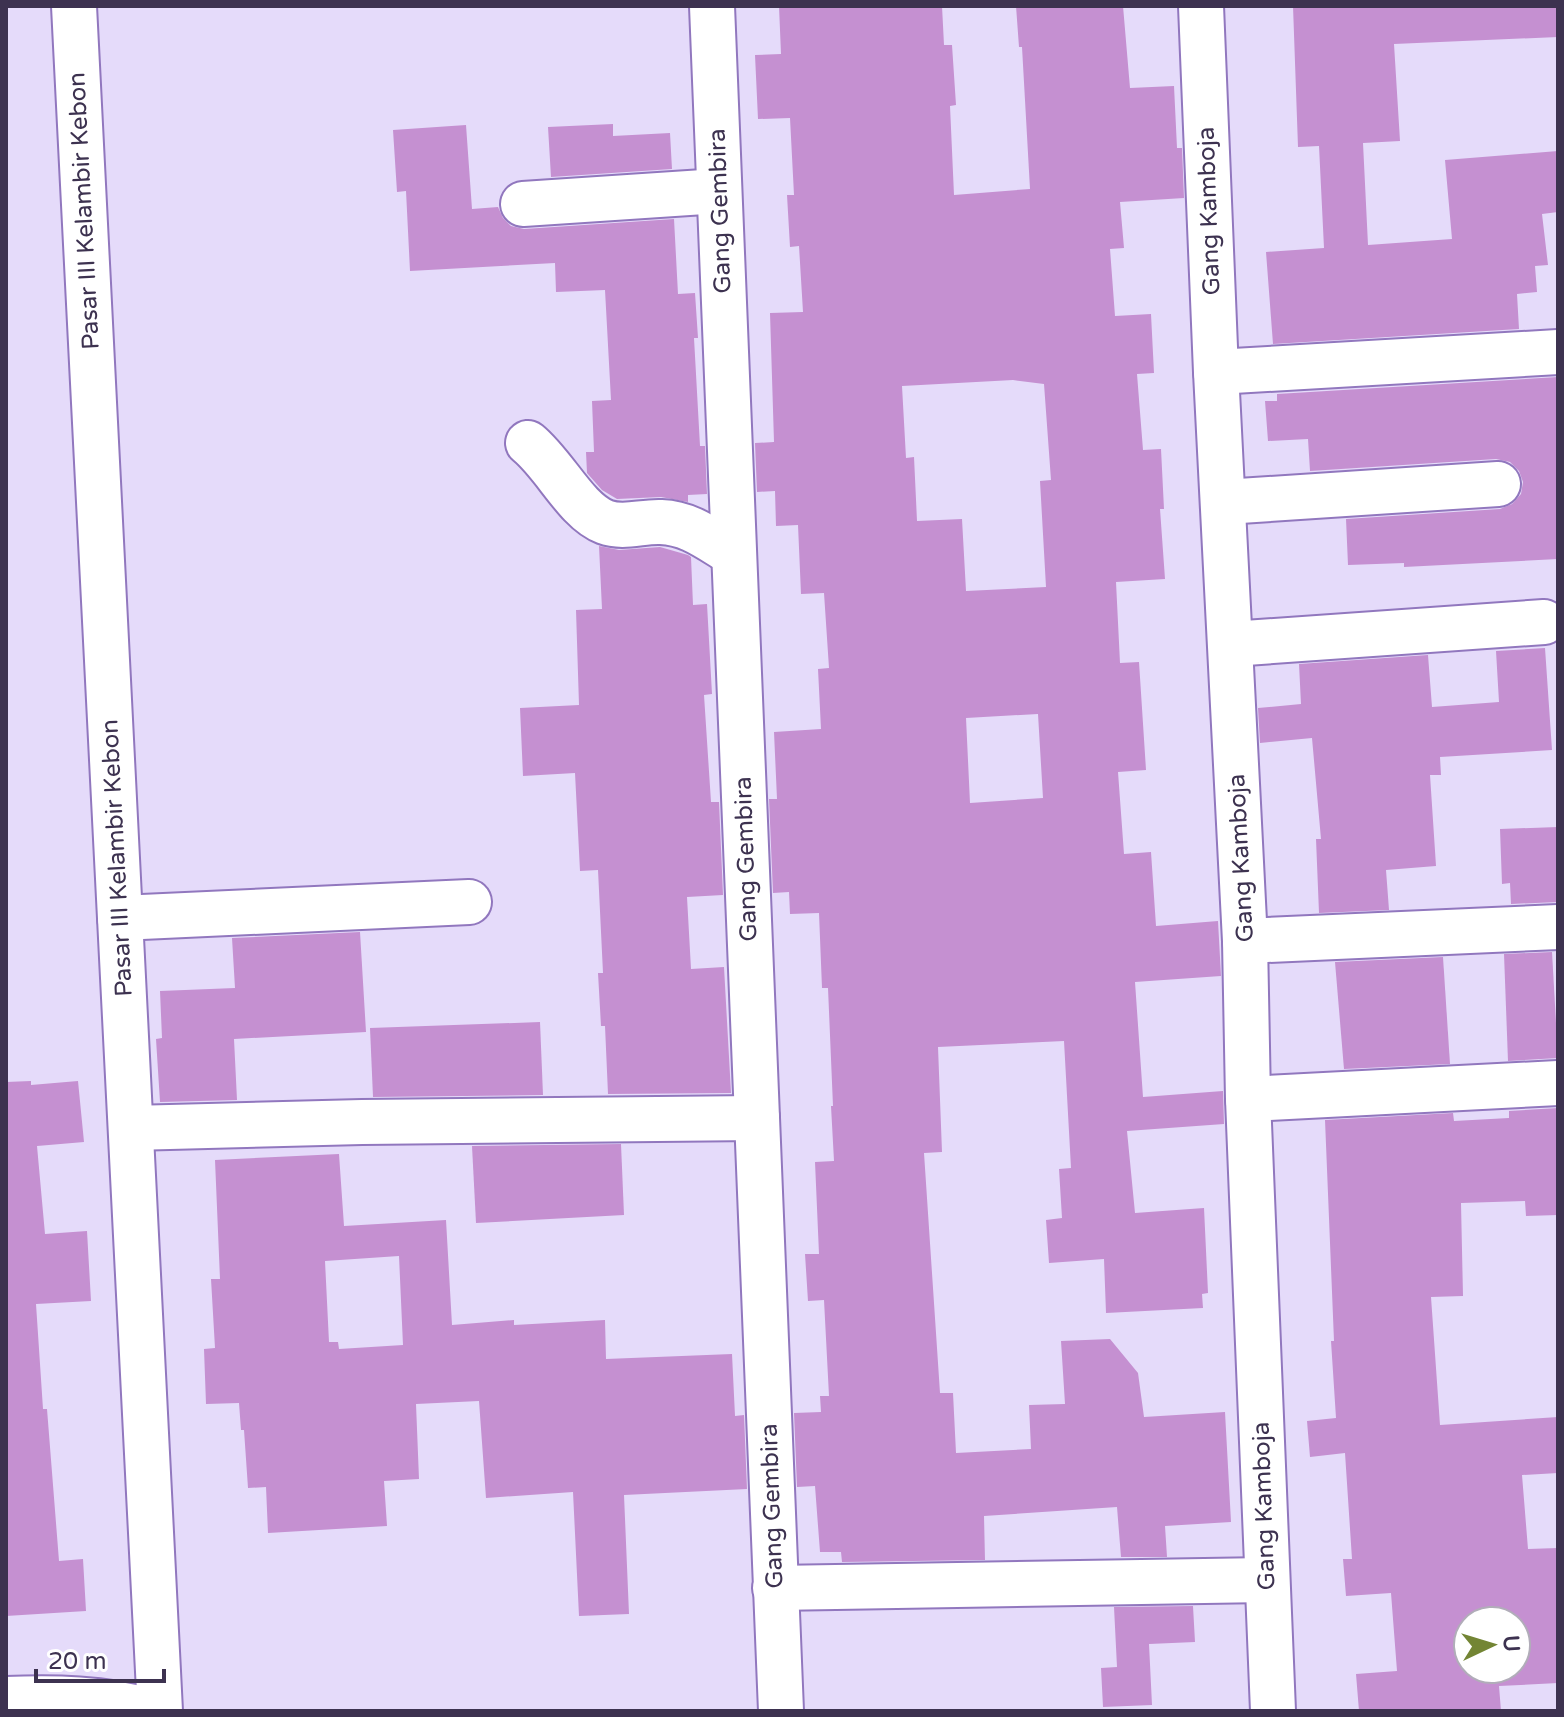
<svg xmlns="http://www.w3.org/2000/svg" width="1564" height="1717" font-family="'Varela Round',sans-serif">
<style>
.building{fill:#c590d1;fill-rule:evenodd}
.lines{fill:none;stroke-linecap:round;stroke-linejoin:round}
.minor-casing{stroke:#9177be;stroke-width:48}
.minor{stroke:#fff;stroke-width:44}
.labels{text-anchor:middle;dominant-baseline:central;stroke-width:6;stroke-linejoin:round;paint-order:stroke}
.street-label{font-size:24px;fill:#3d3250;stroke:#fff}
</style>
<rect width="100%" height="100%" fill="#e5dbfa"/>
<g class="building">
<path d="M779,6H942L944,45H952L956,105L950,106L954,195L1030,189L1022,47H1019L1016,6H1123L1130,88L1174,86L1177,148H1182L1184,198L1120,202L1124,248L1110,249L1115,316L1151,314L1154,373L1137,374L1143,450L1161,449L1164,509H1160L1165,579L1116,582L1120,663L1139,662L1146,770L1118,772L1124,854L1151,852L1156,926L1218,921L1221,976L1135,982L1143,1097L1223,1091L1224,1124L1127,1131L1135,1213L1204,1208L1208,1293L1202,1294L1203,1308L1106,1313L1104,1259L1049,1263L1046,1220L1062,1218L1059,1169L1071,1168L1064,1041L938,1047L942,1152L924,1153L940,1393H953L956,1453L1031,1449L1029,1405L1065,1404L1061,1341L1110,1339L1138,1373L1144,1417L1225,1412L1231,1522L1165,1526L1167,1557H1121L1117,1507L984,1516L985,1560L842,1562L841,1552H820L815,1486L797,1487L794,1413L821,1412L820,1396H829L824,1300L808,1301L805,1254H819L815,1162L834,1161L831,1106H833L828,988H822L819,913L790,914L789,892L773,893L769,799H777L774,732L821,729L818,669L829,668L824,593L801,594L798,525L776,526L775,491L757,492L755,443L774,442L770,313L803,312L799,246L790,247L787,195H794L790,118L758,119L755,55L781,54ZM1013,380L1044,384L1051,480L1040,481L1046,587L966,591L962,519L917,521L914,457L906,458L902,386ZM1038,714L1043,798L970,803L966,718Z"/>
<polygon points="1293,6 1558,6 1558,37 1394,44 1400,141 1363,143 1368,245 1452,239 1445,160 1558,151 1558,212 1542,214 1548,265 1535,266 1537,292 1517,294 1519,329 1273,344 1266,252 1324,248 1319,146 1298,147"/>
<polygon points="613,124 613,136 670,133 672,169 551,177 548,127"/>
<polygon points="466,125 472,209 498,207 503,218 511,226 524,229 674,219 678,294 695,293 698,338 694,338 700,446 705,446 707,494 688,495 688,502 661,497 617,499 602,490 587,473 586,452 594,452 592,401 611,400 605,290 556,292 555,263 410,271 406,191 397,192 393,130"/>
<polygon points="1558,377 1558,559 1404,567 1404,563 1348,565 1346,519 1500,509 1512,504 1521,494 1523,482 1519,471 1510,462 1496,459 1310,471 1308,439 1268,441 1265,401 1277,401 1277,394"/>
<polygon points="599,546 619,550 660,547 688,555 691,557 693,605 707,604 712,694 704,695 711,802 719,802 723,895 687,897 691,969 724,967 731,1093 608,1094 605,1026 601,1026 598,973 603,973 598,870 580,871 575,773 523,776 520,708 579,705 576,610 602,609"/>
<polygon points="1545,648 1552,750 1440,757 1441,775 1430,775 1436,866 1386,870 1389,910 1319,913 1316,839 1321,839 1312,738 1260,743 1258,708 1301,704 1299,664 1428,655 1432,707 1499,702 1496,651"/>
<polygon points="1558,827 1558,902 1511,904 1510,883 1502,884 1500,829"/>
<polygon points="360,932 366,1032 234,1039 237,1100 160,1102 156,1039 162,1038 160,991 235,988 232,938"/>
<polygon points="1552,952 1558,1058 1508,1061 1504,954"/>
<polygon points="1443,957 1450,1064 1344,1069 1335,962"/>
<polygon points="540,1022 543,1095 373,1097 370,1028"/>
<polygon points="31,1081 31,1085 78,1081 84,1142 37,1146 45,1234 87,1231 91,1301 36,1304 43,1409 47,1409 59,1561 83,1559 86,1611 6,1616 6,1082"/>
<path d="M1558,1108V1215L1526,1216L1525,1201L1461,1203L1463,1296L1431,1297L1440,1425L1558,1417V1473L1522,1475L1528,1549L1558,1548V1683L1499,1686L1501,1711H1359L1356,1674L1397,1671L1391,1593L1346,1596L1343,1559H1352L1345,1453L1310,1457L1307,1421L1336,1418L1331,1341H1334L1325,1120L1453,1113L1454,1121L1509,1118V1111ZM1468,1621H1516V1669H1468Z"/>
<polygon points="621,1144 624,1215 476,1223 472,1146"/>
<path d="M339,1154L344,1226L446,1220L452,1325L514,1320V1325L605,1320L606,1359L732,1354L735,1416L744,1415L747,1489L624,1495L629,1614L579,1616L573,1492L486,1498L479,1401L416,1404L419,1479L384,1481L387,1526L268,1533L266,1487L248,1488L244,1430H241L239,1403L206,1404L204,1349L215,1348L211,1279H220L215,1160ZM399,1256L403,1345L339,1349L338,1342H329L325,1261Z"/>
<polygon points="1193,1606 1195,1642 1149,1644 1152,1705 1103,1707 1101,1668 1117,1667 1114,1607"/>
</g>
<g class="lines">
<g class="minor-casing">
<g id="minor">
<polyline points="74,6 160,1711"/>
<polyline points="712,6 781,1711"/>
<polyline points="1201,6 1216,372 1245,941 1248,1099 1273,1711"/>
<polyline points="523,204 719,191"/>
<polyline points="1216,372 1558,352"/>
<path d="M528,443C555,465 576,511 605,522C624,529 642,521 661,522C690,523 710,540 734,554"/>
<polyline points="1224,502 1498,484"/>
<polyline points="1231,644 1544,622"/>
<polyline points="120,918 469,902"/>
<polyline points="1245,941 1558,927"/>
<polyline points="1248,1099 1558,1083"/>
<polyline points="131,1128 362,1122 757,1118"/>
<polyline points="775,1588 1267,1580"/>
<path d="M6,1699C55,1697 103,1698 151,1711"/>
</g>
</g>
<use href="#minor" class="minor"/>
</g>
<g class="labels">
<g class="street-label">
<text transform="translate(84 211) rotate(-93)">Pasar III Kelambir Kebon</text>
<text transform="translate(720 211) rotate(-92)">Gang Gembira</text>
<text transform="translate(1209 211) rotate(-92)">Gang Kamboja</text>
<text transform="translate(117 858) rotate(-93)">Pasar III Kelambir Kebon</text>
<text transform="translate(1241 858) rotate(-93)">Gang Kamboja</text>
<text transform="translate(746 859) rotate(-92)">Gang Gembira</text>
<text transform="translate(772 1506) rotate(-92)">Gang Gembira</text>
<text transform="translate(1264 1506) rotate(-92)">Gang Kamboja</text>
</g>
</g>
<rect width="1564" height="1717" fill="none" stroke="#3d3250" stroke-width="16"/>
<g transform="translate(1492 1645) rotate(86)"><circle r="38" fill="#ffffff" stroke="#b1adb9" stroke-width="2"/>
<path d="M0-6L14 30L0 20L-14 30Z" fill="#738534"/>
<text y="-12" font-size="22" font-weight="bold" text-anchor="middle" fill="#3d3250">U</text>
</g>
<path d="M36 1669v12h128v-12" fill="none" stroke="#3d3250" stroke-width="4"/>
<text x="48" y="1669" font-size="24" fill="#3d3250" stroke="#ffffff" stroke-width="6" paint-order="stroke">20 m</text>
</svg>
